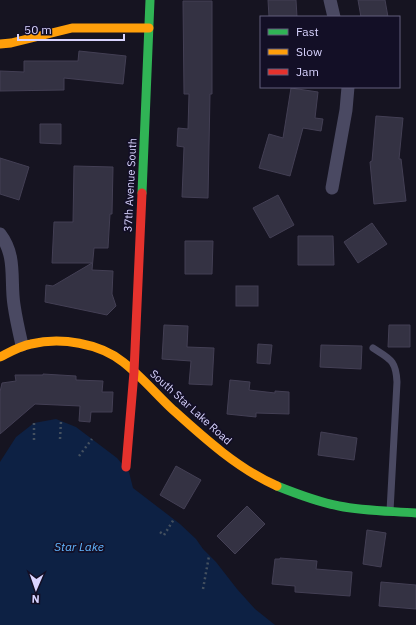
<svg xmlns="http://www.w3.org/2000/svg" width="416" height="625" font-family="'IBM Plex Sans',sans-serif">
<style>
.water{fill:#0d2144}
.building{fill:#343243;stroke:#433f54}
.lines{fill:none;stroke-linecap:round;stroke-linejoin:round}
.path{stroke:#44505f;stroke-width:2.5;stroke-dasharray:2 3;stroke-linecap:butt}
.lane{stroke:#4a4962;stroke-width:7}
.street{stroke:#4a4962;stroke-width:13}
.fast{stroke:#30b455;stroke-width:9}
.slow{stroke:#ff9f0a;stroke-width:9}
.jam{stroke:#e5322d;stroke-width:9}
.labels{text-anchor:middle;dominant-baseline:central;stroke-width:3.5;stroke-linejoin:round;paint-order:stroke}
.street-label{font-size:11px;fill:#d9d4ff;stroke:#130f26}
.water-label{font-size:12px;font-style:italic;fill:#62b6ff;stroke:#130f26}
</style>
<rect width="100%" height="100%" fill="#161421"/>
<polygon class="water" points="56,419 76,427 117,458 129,472 133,488 180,524 196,539 203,549 216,562 237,589 255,609 275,625 0,625 0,462 16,437 34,423"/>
<g class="building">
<polygon points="268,0 296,0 297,17 269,17"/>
<polygon points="358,0 385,0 388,17 361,17"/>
<polygon points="183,1 212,1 212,94 210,94 208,198 182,197 184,147 177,146 178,128 188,129 189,94 184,94"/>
<polygon points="79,51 126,56 123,84 64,78 64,90 0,91 0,71 24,72 24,61 78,61"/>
<polygon points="291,88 318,92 315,118 323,119 321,131 303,128 290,176 259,168 269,134 283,138"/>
<polygon points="376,116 403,118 399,159 401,159 406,201 374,204 370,162 372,161"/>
<polygon points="40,124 61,124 61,144 40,143"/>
<polygon points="0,158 29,167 19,200 0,194"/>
<polygon points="74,166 113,167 112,214 110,214 108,248 94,248 92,270 113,271 112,294 116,306 107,315 45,302 46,285 53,286 92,263 52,263 54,222 73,222"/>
<polygon points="278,195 294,225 270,238 253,208"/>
<polygon points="372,223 387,244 358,263 344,242"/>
<polygon points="298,236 333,236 334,265 298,265"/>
<polygon points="185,241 213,241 212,274 185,274"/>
<rect x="236" y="286" width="22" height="20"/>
<polygon points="164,325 188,326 187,347 214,348 212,385 189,384 191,361 162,359"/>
<polygon points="389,325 410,325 410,347 388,347"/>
<polygon points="258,344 272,345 270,364 257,363"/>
<polygon points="321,345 362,346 361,369 320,367"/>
<polygon points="43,374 76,376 76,380 103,381 102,392 113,392 112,412 91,412 90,422 79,421 80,406 35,404 0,434 0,392 2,383 16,381 15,375 43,375"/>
<polygon points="230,380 250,382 249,390 275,393 275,391 289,392 289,414 256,413 256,417 227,414"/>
<polygon points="321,432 357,438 354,460 318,455"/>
<polygon points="176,466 201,480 184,509 160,495"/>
<polygon points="247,506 265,524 235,554 217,536"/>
<polygon points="367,530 386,533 381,567 363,564"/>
<polygon points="280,558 317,561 316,569 352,572 350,596 295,592 295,586 272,584 275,559 280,559"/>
<polygon points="381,582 416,585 416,609 379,606"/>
</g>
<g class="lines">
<g class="path">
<polyline points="34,423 34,442"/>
<polyline points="60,439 61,421"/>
<polyline points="79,456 92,439"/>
<polyline points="160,532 164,535 174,519"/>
<polyline points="203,589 209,556"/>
</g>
<path class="lane" d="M373,348C390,359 396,360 397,382L390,511"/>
<g class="street">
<polyline points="330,0 334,17"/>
<polyline points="332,188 346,110 348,87"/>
<path d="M0,234C17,256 10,280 14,305C16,319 19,332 22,345"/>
</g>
<g class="fast">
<polyline points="142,193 150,0"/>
<path d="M277,486C297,494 318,502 339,506C364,511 390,511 416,513"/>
</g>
<g class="slow">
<polyline points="0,44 11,43 72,28 149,28"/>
<path d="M0,357C10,352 20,346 31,344C61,337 99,343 123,362C141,376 156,394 172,409C203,437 238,469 277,486"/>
</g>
<polyline class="jam" points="126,467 134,372 142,193"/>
</g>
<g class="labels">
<g class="street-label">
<text transform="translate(130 185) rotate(-87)">37th Avenue South</text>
<text transform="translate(191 407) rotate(42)">South Star Lake Road</text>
</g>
<g class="water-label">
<text x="79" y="546">Star Lake</text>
</g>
</g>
<rect x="260" y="16" width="140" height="72" fill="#130f26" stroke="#625e7d"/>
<rect x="268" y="29" width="20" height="6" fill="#30b455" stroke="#625e7d"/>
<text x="296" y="36" font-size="12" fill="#d9d4ff">Fast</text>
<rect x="268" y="49" width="20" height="6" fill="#ff9f0a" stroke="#625e7d"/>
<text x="296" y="56" font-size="12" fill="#d9d4ff">Slow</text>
<rect x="268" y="69" width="20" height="6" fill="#e5322d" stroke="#625e7d"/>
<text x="296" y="76" font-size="12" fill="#d9d4ff">Jam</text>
<g transform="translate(36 589) rotate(182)" stroke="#130f26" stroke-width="3" paint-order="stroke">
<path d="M0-3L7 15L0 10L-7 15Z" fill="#d9d4ff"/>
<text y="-6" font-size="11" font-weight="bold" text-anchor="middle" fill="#d9d4ff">N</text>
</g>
<path d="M18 34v6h106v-6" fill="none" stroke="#d9d4ff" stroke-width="2"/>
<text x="24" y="34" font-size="12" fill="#d9d4ff" stroke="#130f26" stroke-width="3" paint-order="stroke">50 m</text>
</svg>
